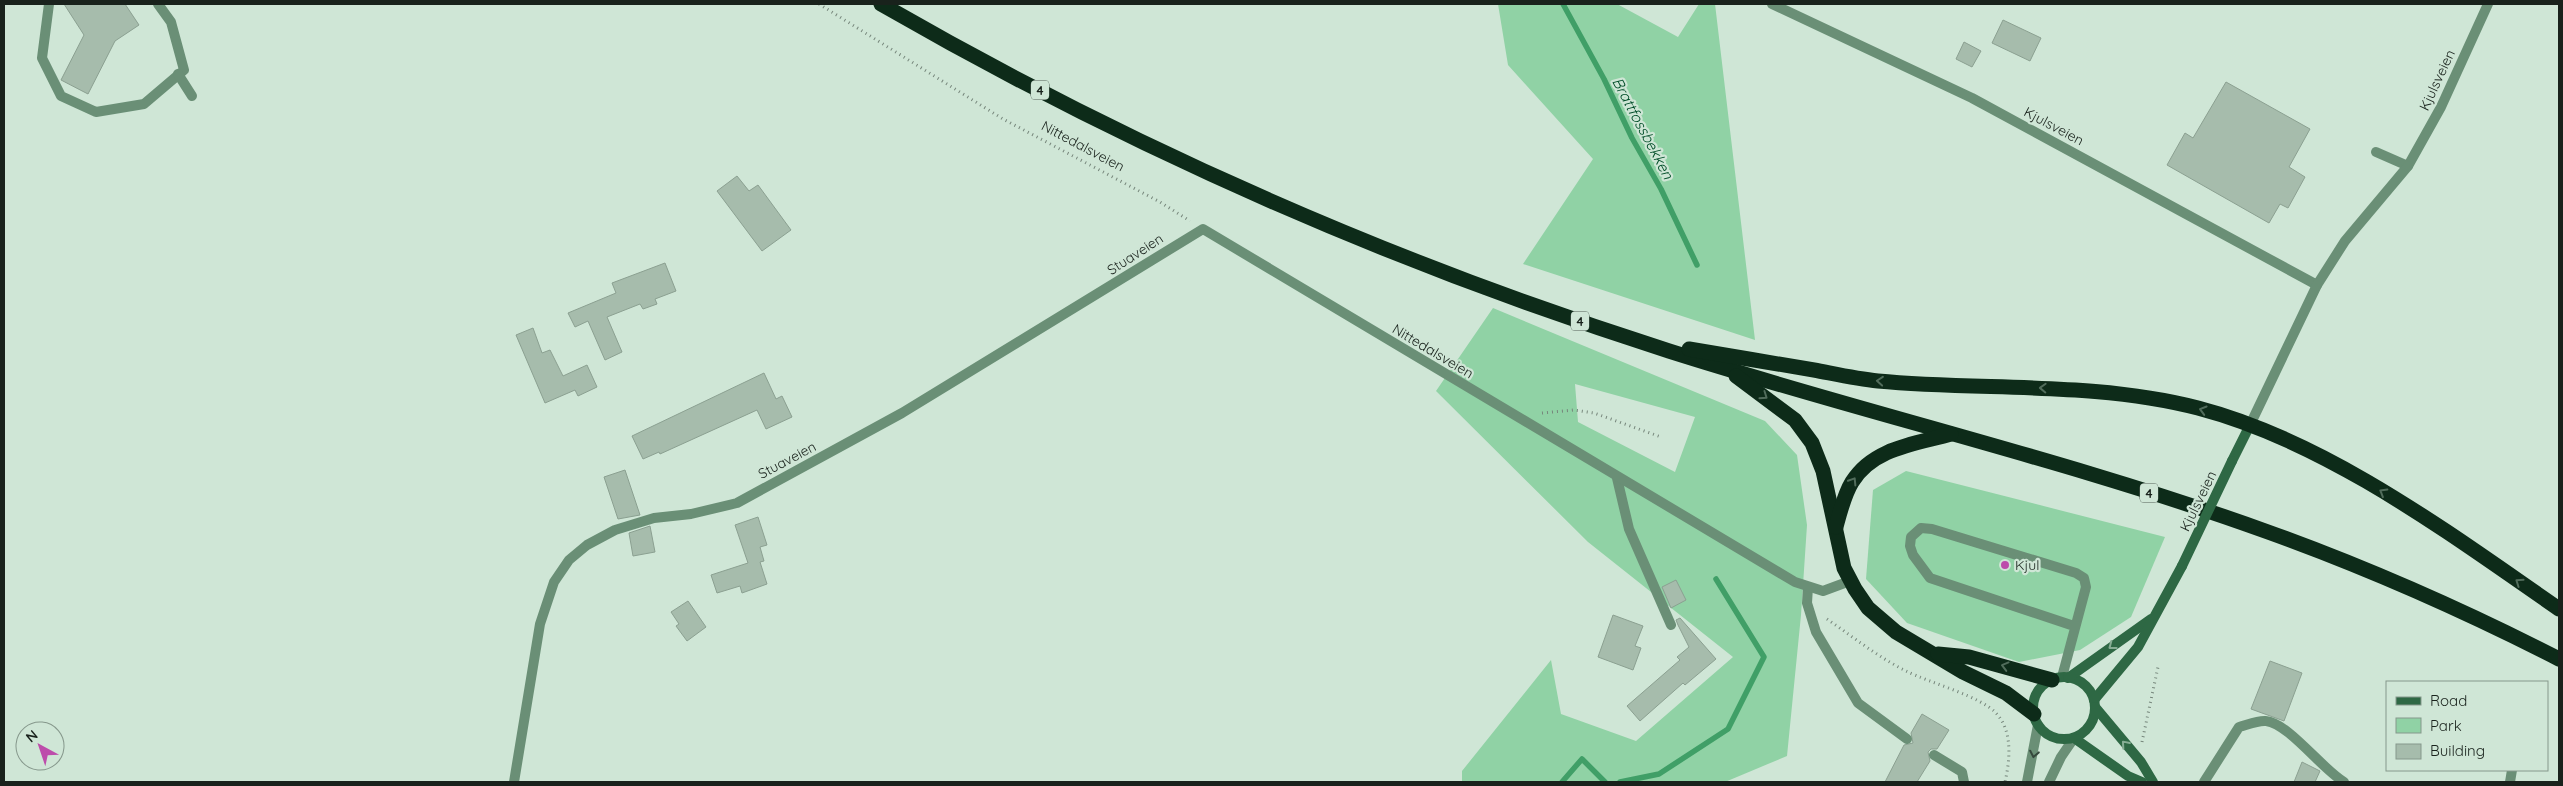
<svg xmlns="http://www.w3.org/2000/svg" width="2563" height="786" font-family="Quicksand,sans-serif">
<style>
.green{fill:#90d2a5;fill-rule:evenodd}
.lines{fill:none;stroke-linecap:round;stroke-linejoin:round}
.stream{stroke:#409f67;stroke-width:5.5}
.building{fill:#a6bcac;stroke:#8ba091}
.path{stroke:#76867b;stroke-width:3;stroke-dasharray:1 4;stroke-linecap:butt}
.lane{stroke:#6a8f76;stroke-width:10}
.street{stroke:#6a8f76;stroke-width:10}
.secondary{stroke:#2e6844;stroke-width:10}
.highway{stroke:#0d2b19;stroke-width:15}
.secondary-bridge{stroke:#2e6844;stroke-width:10}
.oneway{stroke:#516c5b}
.oneway2{stroke:#87ad94}
.oneway3{stroke:#35483c}
.poi-dot{fill:#bd4dab;stroke:#cfe6d6;stroke-width:2}
.labels{text-anchor:middle;dominant-baseline:central;stroke-width:4.5;stroke-linejoin:round;paint-order:stroke}
.shield{fill:#cfe6d6;stroke:#505d54;stroke-width:1}
.shield-label{font-size:12px;font-weight:bold;fill:#19221c}
.street-label{font-size:14px;fill:#19221c;stroke:#cfe6d6}
.poi-label{font-size:14px;fill:#19221c;stroke:#cfe6d6;text-anchor:start}
.water-label{font-size:15px;font-style:italic;fill:#024e29;stroke:#cfe6d6}
</style>
<rect width="100%" height="100%" fill="#cfe6d6"/>
<g class="green">
<polygon points="1498,4 1617,4 1678,37 1699,4 1715,4 1755,340 1523,264 1593,159 1508,65"/>
<path d="M1493,308L1765,421L1797,455L1807,525L1801,615L1787,756L1725,782H1462V771L1551,660L1561,714L1636,741L1733,657L1588,542L1436,391ZM1575,384L1695,417L1675,472L1578,422Z"/>
<polygon points="1906,471 2165,537 2131,617 2080,650 2019,662 1907,623 1866,579 1873,490"/>
</g>
<g class="lines">
<g class="stream">
<polyline points="1563,4 1604,79 1632,138 1661,189 1697,265"/>
<polyline points="1562,782 1582,759 1605,782"/>
<polyline points="1620,782 1659,774 1728,729 1764,657 1716,579"/>
</g>
</g>
<g class="building">
<polygon points="64,4 125,4 139,25 115,41 88,94 61,80 84,35"/>
<polygon points="2003,20 2041,38 2030,61 1992,43"/>
<polygon points="1964,42 1981,51 1972,67 1956,59"/>
<polygon points="2226,82 2310,129 2289,167 2305,177 2288,208 2280,204 2269,223 2167,165 2185,133 2193,138"/>
<polygon points="737,176 749,191 758,185 791,230 762,251 717,191"/>
<polygon points="665,263 676,291 655,299 657,304 643,309 640,304 607,317 622,352 605,360 588,321 575,327 568,313 616,293 612,283"/>
<polygon points="533,328 542,353 550,350 563,376 587,365 597,387 578,396 575,390 545,403 516,335"/>
<polygon points="764,373 776,399 782,396 792,417 766,429 757,410 660,454 659,452 643,459 632,436"/>
<polygon points="625,470 640,515 618,519 604,477"/>
<polygon points="758,517 767,545 760,547 764,561 760,562 767,584 742,593 740,586 717,593 711,575 748,563 735,525"/>
<polygon points="650,526 655,552 633,556 629,533"/>
<polygon points="1676,580 1686,600 1671,608 1662,587"/>
<polygon points="688,601 706,627 687,641 676,626 679,624 671,612"/>
<polygon points="1613,615 1643,626 1635,646 1641,648 1633,670 1598,657"/>
<polygon points="1680,618 1716,659 1685,685 1683,683 1640,721 1627,706 1680,660 1677,657 1689,647 1678,625 1676,620"/>
<polygon points="2270,661 2302,673 2284,721 2251,709"/>
<polygon points="1922,714 1949,730 1937,749 1931,749 1928,752 1930,761 1917,782 1885,782 1904,745 1913,743 1911,733"/>
<polygon points="2302,762 2320,771 2315,782 2294,782"/>
</g>
<g class="lines">
<g class="path">
<polyline points="819,4 1003,119 1160,202 1190,221"/>
<polyline points="1542,413 1574,410 1594,413 1661,437"/>
<path d="M1827,619C1853,637 1878,657 1906,671C1930,683 1980,696 1996,713C2013,731 2010,760 2005,782"/>
<polyline points="2142,742 2158,667"/>
</g>
<g class="lane">
<polyline points="49,4 42,58 61,96 96,112 144,104 184,70 171,22 158,4"/>
<polyline points="1772,4 1972,98 2317,285"/>
<polyline points="178,74 192,96"/>
<polyline points="2376,152 2408,166"/>
<polyline points="2250,425 2317,285 2345,241 2408,166 2441,107 2488,4"/>
<polyline points="1617,478 1629,529 1671,625"/>
<polyline points="1808,587 1807,603 1816,632 1858,703 1907,739"/>
<polyline points="2062,677 2086,587 2084,578 2076,573 1932,529 1921,528 1911,537 1910,546 1913,555 1930,578 2074,626"/>
<polyline points="1934,755 1962,772 1964,782"/>
<path d="M2204,782L2239,727C2247,725 2258,720 2266,721C2288,723 2322,769 2344,782"/>
<polyline points="2510,782 2512,770"/>
</g>
<g class="street">
<polyline points="514,782 540,624 554,582 569,560 587,545 615,530 654,518 691,514 737,503 902,413 1203,229 1795,582 1823,591 1850,581"/>
<polyline points="2027,782 2038,725"/>
<polyline points="2049,782 2061,757 2074,738"/>
</g>
<g class="secondary">
<polyline points="2232,461 2250,425"/>
<circle cx="2064" cy="708" r="31"/>
<polyline points="2068,678 2151,619"/>
<polyline points="2094,700 2138,647 2182,566"/>
<polyline points="2095,707 2141,762 2153,782"/>
<polyline points="2074,738 2128,776 2142,782"/>
</g>
<g class="highway">
<path d="M881,4C1129,147 1396,264 1669,351C1867,414 2072,461 2268,532C2368,568 2465,611 2559,659"/>
<path d="M1689,349C1731,356 1772,363 1814,370C1835,374 1856,379 1878,381C1984,391 2094,381 2198,408C2328,442 2450,534 2559,609"/>
<polyline points="1736,376 1795,420 1812,443 1823,471 1844,568 1855,589 1868,608 1896,632 1963,672 2006,693 2034,714"/>
<path d="M1836,527C1840,512 1844,495 1852,482C1873,448 1915,444 1951,434"/>
<polyline points="1938,654 1969,657 2052,680"/>
</g>
<polyline class="secondary-bridge" points="2182,566 2232,461"/>
</g>
<defs><path id="oneway-chevron" d="M-2-3.5L2.5 0L-2 3.5" fill="none" stroke-width="1.6" stroke-linecap="round" stroke-linejoin="round" transform="scale(1.25)"/></defs>
<g class="oneway">
<use href="#oneway-chevron" transform="translate(1880 381) rotate(-175)"/>
<use href="#oneway-chevron" transform="translate(2043 388) rotate(-178)"/>
<use href="#oneway-chevron" transform="translate(1764 396) rotate(35)"/>
<use href="#oneway-chevron" transform="translate(2203 410) rotate(-164)"/>
<use href="#oneway-chevron" transform="translate(1853 481) rotate(-58)"/>
<use href="#oneway-chevron" transform="translate(2383 492) rotate(-149)"/>
<use href="#oneway-chevron" transform="translate(2519 582) rotate(-145)"/>
<use href="#oneway-chevron" transform="translate(2005 666) rotate(-165)"/>
</g>
<g class="oneway2">
<use href="#oneway-chevron" transform="translate(2112 646) rotate(143)"/>
<use href="#oneway-chevron" transform="translate(2125 744) rotate(-131)"/>
</g>
<use class="oneway3" href="#oneway-chevron" transform="translate(2034 754) rotate(101)"/>
<circle class="poi-dot" cx="2005" cy="565" r="5"/>
<g class="labels">
<g class="shield">
<rect x="1031" y="80.5" width="18" height="19" rx="4"/>
<rect x="1571" y="311.5" width="18" height="19" rx="4"/>
<rect x="2140" y="483.5" width="18" height="19" rx="4"/>
</g>
<g class="shield-label">
<text x="1040" y="90">4</text>
<text x="1580" y="321">4</text>
<text x="2149" y="493">4</text>
</g>
<g class="street-label">
<text transform="translate(2437 80) rotate(-65)">Kjulsveien</text>
<text transform="translate(2054 126) rotate(28)">Kjulsveien</text>
<text transform="translate(1083 146) rotate(28)">Nittedalsveien</text>
<text transform="translate(1135 254) rotate(-33)">Stuaveien</text>
<text transform="translate(1433 351) rotate(31)">Nittedalsveien</text>
<text transform="translate(787 460) rotate(-28)">Stuaveien</text>
<text transform="translate(2198 501) rotate(-64)">Kjulsveien</text>
</g>
<g class="poi-label">
<text x="2015" y="565">Kjul</text>
</g>
<g class="water-label">
<text transform="translate(1643 128) rotate(62)">Brattfossbekken</text>
</g>
</g>
<rect width="2563" height="786" fill="none" stroke="#19221c" stroke-width="10"/>
<rect x="2386" y="681" width="162" height="90" fill="#cfe6d6" stroke="#86988c"/>
<rect x="2396" y="697" width="25" height="8" fill="#2e6844" stroke="#86988c"/>
<text x="2430" y="706" font-size="15" fill="#19221c">Road</text>
<rect x="2396" y="718" width="25" height="15" fill="#90d2a5" stroke="#86988c"/>
<text x="2430" y="731" font-size="15" fill="#19221c">Park</text>
<rect x="2396" y="744" width="25" height="15" fill="#a6bcac" stroke="#86988c"/>
<text x="2430" y="756" font-size="15" fill="#19221c">Building</text>
<g transform="translate(40 746) rotate(320)"><circle r="24" fill="#cfe6d6" stroke="#86988c"/>
<path d="M0-4L9 19L0 12L-9 19Z" fill="#bd4dab"/>
<text y="-8" font-size="14" font-weight="bold" text-anchor="middle" fill="#19221c">N</text>
</g>
</svg>
